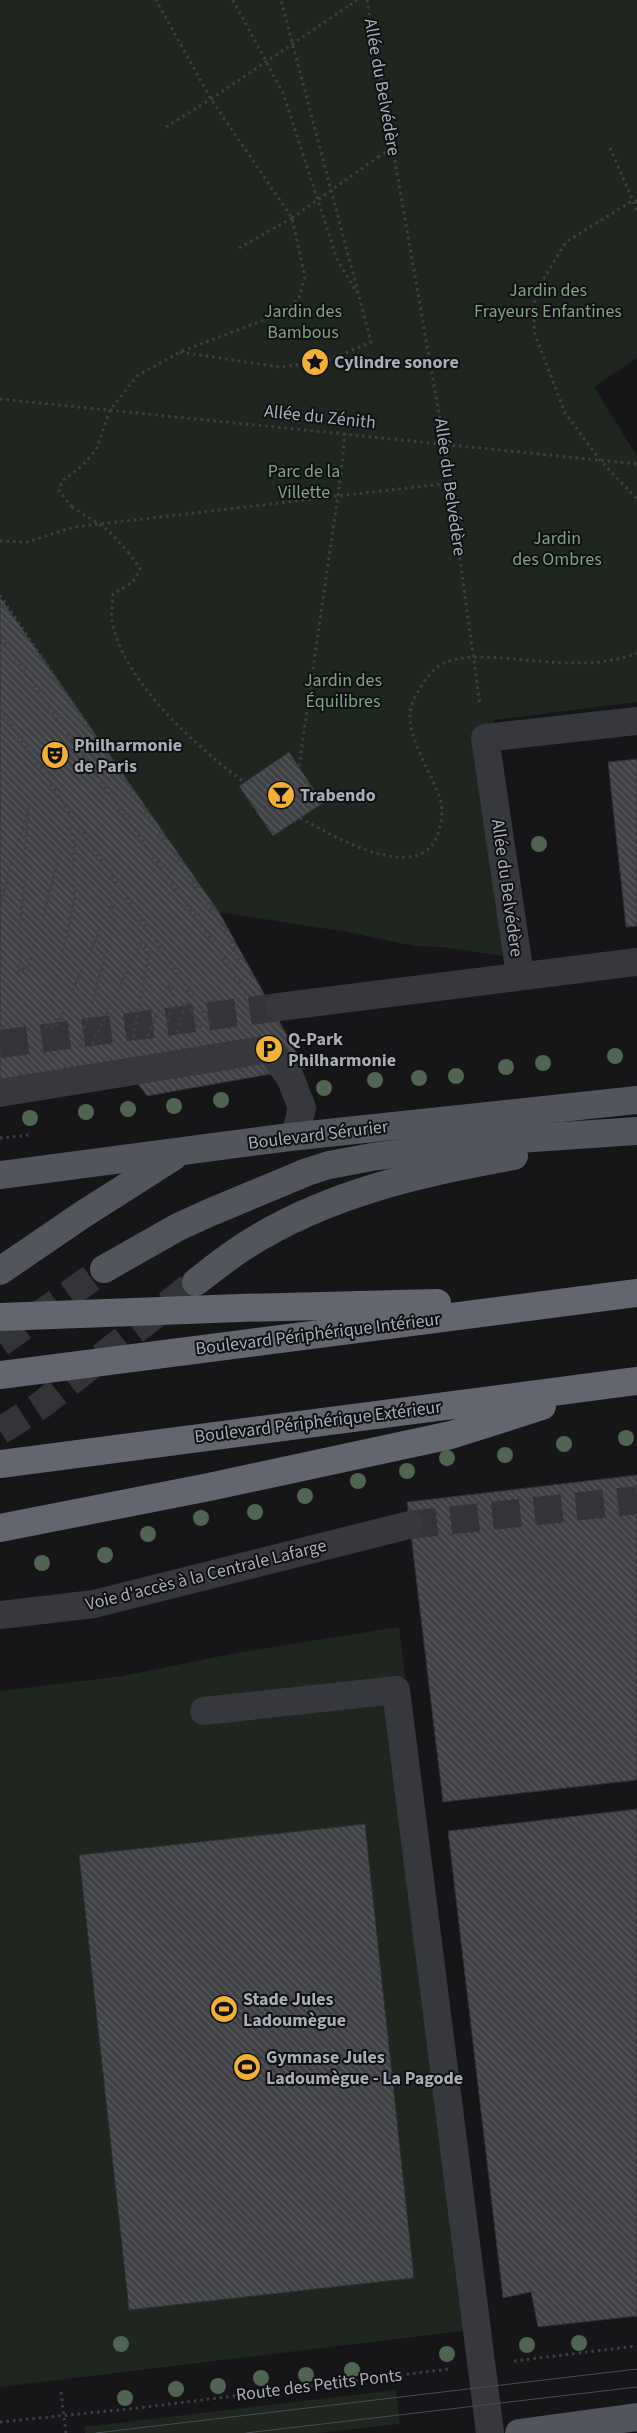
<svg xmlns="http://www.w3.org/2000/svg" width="637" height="2433" font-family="'Source Sans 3',sans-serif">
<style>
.green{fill:#1e261f}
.building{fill:url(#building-back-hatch);stroke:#303034}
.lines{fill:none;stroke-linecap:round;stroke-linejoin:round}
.minor-tunnel{stroke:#333438;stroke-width:28;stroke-dasharray:28 14;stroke-linecap:butt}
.major-tunnel{stroke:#333438;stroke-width:28;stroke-dasharray:28 14;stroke-linecap:butt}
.path{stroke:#3d3f44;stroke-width:3;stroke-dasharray:2.5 4;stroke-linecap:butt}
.minor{stroke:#37383d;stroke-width:28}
.major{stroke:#53555c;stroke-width:28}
.highway{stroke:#63666e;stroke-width:28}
.tram{stroke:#4a4c52;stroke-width:1}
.path-bridge{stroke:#3d3f44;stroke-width:3;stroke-dasharray:2.5 4;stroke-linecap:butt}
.highway-bridge{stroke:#63666e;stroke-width:28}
.tree{fill:#506452}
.labels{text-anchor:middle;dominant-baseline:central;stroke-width:4;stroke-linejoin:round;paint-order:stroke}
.street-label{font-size:18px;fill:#a8adb8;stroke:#111113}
.park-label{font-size:18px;fill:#7fa381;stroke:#111113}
.poi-label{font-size:18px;font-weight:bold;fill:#a8adb8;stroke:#111113;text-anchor:start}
</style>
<defs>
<pattern id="building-back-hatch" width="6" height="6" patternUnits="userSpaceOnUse" patternTransform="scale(1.25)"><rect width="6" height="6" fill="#404145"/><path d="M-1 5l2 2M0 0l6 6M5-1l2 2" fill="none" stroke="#595a5e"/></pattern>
</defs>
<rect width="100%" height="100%" fill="#161618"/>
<g class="green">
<polygon points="0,0 637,0 637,358 594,387 637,456 637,702 494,720 530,960 442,947 414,946 347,932 219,912 0,597"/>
<polygon points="399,1627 487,2328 0,2387 0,1691 122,1676 241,1652"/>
<polygon points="396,2390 400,2424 318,2433 85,2433 84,2427"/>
</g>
<g class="building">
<polygon points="0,597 219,912 305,1068 147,1096 125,1066 0,1081"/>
<polygon points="289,752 323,803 273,836 239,786"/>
<polygon points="637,759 637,926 626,927 608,762"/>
<polygon points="637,1475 637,1780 443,1802 407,1502"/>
<polygon points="637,1809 637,2316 538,2327 531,2292 503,2298 448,1831"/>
<polygon points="365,1824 414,2278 129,2310 79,1855"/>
</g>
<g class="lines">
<g class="minor-tunnel">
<polyline points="0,1044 279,1007"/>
<polyline points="409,1525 637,1500"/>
</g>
<g class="major-tunnel">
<polyline points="0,1343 104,1269"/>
<polyline points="0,1431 41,1405 196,1282"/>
</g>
<g class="path">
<polyline points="233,0 283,93 337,259 357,293"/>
<polyline points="367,0 444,443 480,705"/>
<polyline points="350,5 357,0"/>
<polyline points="166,127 211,99"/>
<polyline points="610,148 637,210"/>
<polyline points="378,157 393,147"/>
<polyline points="637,201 632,201 566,242 535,293 534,332 565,413 600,460 637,499"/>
<polyline points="239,248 292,218"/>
<polyline points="180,352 280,367 326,361 371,342 281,0"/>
<polyline points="0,399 637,464"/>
<polyline points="341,474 345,433"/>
<polyline points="72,507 59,491 62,481 82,466 96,450 110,410 137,376 180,352 285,312 299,298 305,277 292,218 211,99 156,0"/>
<polyline points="0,541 27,542 74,527 450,483"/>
<path d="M128,552L140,569L133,582L113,594C113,603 111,613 112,621C123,682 197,747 245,783"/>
<polyline points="0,595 227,933 239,959 232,970 0,636"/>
<polyline points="0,708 212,1026"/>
<path d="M300,818C330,834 413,884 436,839C441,827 444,811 440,799C433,776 407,736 410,713C411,699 429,670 442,664C460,655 483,657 502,658C546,661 595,670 637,653"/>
<polyline points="0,899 1,901 28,809 18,972 29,965 68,825 74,840 74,900 46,1027 56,1027 112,904 115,921 79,1048"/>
<polyline points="232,970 248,998"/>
<polyline points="177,1032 186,1002 202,1028"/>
<polyline points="148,1036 169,985 174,997 165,1033"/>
<polyline points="92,1044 141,943 149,953 133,1038"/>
<polyline points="0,1138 29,1135"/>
<polyline points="514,2361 637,2346"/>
<polyline points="61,2392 66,2433"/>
<polyline points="0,2422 138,2408 449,2369"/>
</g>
<g class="minor">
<polyline points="520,975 485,738 637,721"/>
<polyline points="279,1007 637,962"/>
<polyline points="0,1093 269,1049 290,1077 302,1108 295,1136"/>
<polyline points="0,1615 94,1604 409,1525"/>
<polyline points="204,1711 396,1690 490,2433"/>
</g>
<g class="major">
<polyline points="0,1175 290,1137 637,1100"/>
<polyline points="104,1269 178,1227 211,1212 307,1172 329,1165 372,1157 489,1141 637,1131"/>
<polyline points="0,1271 82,1215 173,1157"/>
<path d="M196,1282C213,1269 230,1255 248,1244C327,1194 422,1172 514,1156"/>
<polyline points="519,2433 637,2417"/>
</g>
<g class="highway">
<polyline points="0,1464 637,1381"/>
<polyline points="0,1528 209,1487 451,1435 542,1406"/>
</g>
<g class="tram">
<polyline points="96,2433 637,2369"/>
<polyline points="246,2433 637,2387"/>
</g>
<g class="path-bridge">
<polyline points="211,99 350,5"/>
<polyline points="292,218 378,157"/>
<polyline points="72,507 108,530 128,552"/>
<polyline points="299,766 341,474"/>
</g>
<g class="highway-bridge">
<polyline points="0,1317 240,1308 437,1303"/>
<polyline points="0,1375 637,1293"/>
</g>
</g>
<g class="tree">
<circle cx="539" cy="844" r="8"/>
<circle cx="615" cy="1056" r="8"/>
<circle cx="543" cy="1063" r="8"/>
<circle cx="506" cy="1067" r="8"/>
<circle cx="456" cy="1076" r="8"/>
<circle cx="419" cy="1078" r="8"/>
<circle cx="375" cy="1080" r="8"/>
<circle cx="324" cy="1088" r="8"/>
<circle cx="221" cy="1100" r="8"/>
<circle cx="174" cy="1106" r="8"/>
<circle cx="128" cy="1109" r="8"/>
<circle cx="86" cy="1112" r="8"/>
<circle cx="30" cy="1118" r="8"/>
<circle cx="626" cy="1438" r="8"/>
<circle cx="564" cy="1444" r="8"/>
<circle cx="505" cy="1455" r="8"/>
<circle cx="447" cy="1458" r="8"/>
<circle cx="407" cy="1471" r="8"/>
<circle cx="358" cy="1481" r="8"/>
<circle cx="305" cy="1496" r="8"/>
<circle cx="255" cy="1512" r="8"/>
<circle cx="201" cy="1518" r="8"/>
<circle cx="148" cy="1534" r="8"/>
<circle cx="105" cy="1555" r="8"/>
<circle cx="42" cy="1563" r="8"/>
<circle cx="579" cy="2343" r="8"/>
<circle cx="121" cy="2344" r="8"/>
<circle cx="527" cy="2345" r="8"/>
<circle cx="447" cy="2354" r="8"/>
<circle cx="352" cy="2370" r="8"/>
<circle cx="306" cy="2375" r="8"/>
<circle cx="261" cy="2378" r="8"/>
<circle cx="218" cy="2386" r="8"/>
<circle cx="176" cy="2389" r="8"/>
<circle cx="125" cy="2398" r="8"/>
</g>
<defs>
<g id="sight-disc" transform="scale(1.4375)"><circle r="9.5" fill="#f2b134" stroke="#111113"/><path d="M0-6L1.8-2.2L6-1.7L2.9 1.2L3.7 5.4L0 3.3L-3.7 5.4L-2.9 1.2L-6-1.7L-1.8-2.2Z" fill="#111"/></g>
<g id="theatre-disc" transform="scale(1.4375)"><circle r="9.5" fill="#f2b134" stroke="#111113"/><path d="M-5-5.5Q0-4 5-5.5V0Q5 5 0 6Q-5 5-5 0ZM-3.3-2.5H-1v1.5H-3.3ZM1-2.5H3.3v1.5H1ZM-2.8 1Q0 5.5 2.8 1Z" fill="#111"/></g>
<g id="bar-disc" transform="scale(1.4375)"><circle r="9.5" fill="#f2b134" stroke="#111113"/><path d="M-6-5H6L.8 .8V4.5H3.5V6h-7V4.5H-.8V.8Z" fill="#111"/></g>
<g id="parking-disc" transform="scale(1.4375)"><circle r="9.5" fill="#f2b134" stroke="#111113"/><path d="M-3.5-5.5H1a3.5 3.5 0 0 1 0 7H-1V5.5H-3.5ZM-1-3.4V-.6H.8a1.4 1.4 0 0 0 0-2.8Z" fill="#111"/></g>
<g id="stadium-disc" transform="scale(1.4375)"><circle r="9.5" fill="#f2b134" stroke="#111113"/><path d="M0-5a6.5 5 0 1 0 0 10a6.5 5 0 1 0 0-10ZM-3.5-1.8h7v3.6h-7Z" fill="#111"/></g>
</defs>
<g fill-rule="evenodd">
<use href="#sight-disc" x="315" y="362"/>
<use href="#theatre-disc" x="55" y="755"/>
<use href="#bar-disc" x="281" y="795"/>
<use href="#parking-disc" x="269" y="1049"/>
<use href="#stadium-disc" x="224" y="2009"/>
<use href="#stadium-disc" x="247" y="2067"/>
</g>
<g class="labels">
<g class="street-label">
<text transform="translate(382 87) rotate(80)">Allée du Belvédère</text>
<text transform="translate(320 417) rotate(6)">Allée du Zénith</text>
<text transform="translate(450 487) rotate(82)">Allée du Belvédère</text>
<text transform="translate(507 888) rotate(82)">Allée du Belvédère</text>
<text transform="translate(318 1135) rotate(-7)">Boulevard Sérurier</text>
<text transform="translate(318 1334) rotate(-7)">Boulevard Périphérique Intérieur</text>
<text transform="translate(318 1422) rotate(-7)">Boulevard Périphérique Extérieur</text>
<text transform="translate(206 1575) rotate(-14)">Voie d'accès à la Centrale Lafarge</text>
<text transform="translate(319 2385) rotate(-7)">Route des Petits Ponts</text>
</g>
<g class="park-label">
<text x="548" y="290">Jardin des<tspan x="548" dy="21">Frayeurs Enfantines</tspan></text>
<text x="303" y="311">Jardin des<tspan x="303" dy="21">Bambous</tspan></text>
<text x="304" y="471">Parc de la<tspan x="304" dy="21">Villette</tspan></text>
<text x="557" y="538">Jardin<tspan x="557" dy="21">des Ombres</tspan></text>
<text x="343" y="680">Jardin des<tspan x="343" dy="21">Équilibres</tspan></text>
</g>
<g class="poi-label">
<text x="334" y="362">Cylindre sonore</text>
<text x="74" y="745">Philharmonie<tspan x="74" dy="21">de Paris</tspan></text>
<text x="300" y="795">Trabendo</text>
<text x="288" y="1039">Q-Park<tspan x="288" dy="21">Philharmonie</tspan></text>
<text x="243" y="1999">Stade Jules<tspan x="243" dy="21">Ladoumègue</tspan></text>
<text x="266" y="2057">Gymnase Jules<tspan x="266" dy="21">Ladoumègue - La Pagode</tspan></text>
</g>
</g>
</svg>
